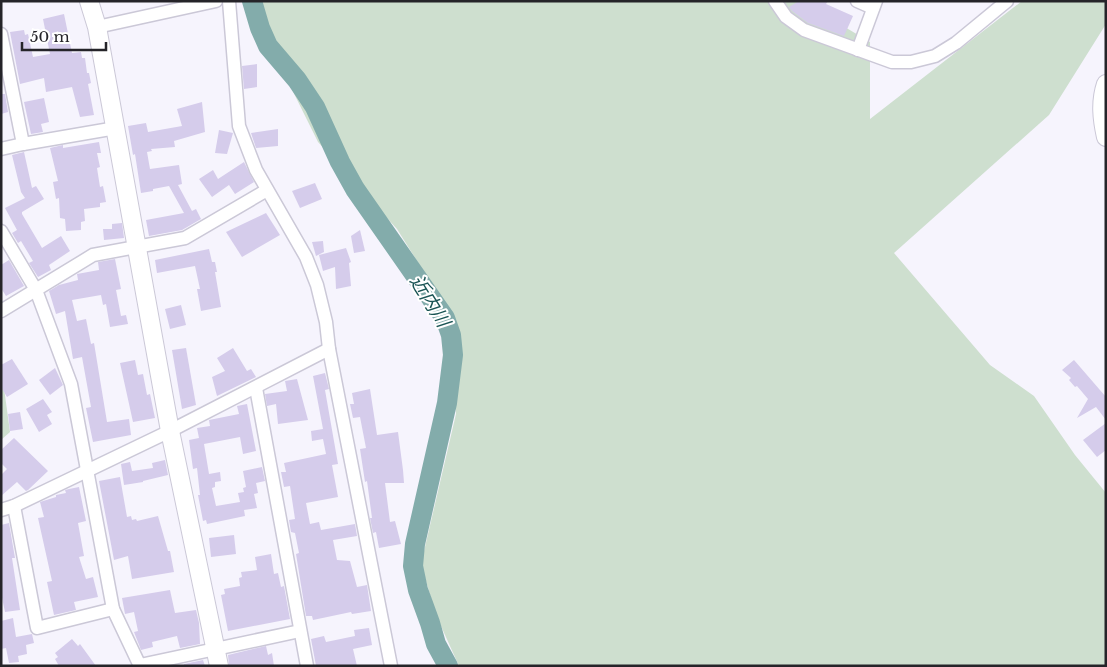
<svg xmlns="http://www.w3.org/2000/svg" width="1107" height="667" font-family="'Libre Baskerville','Noto Sans JP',serif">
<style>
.green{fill:#cedfcf}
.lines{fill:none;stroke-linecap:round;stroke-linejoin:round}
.river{stroke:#83acab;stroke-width:20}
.building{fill:#d5cceb}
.street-casing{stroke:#cbc8d7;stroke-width:15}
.secondary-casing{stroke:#cbc8d7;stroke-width:20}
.street{stroke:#fff;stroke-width:12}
.secondary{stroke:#fff;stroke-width:18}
.labels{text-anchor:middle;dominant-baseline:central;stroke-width:4;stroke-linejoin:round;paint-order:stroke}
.water-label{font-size:19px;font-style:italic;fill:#1a5454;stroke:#fff}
</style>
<rect width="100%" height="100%" fill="#f6f4fd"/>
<g class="green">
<polygon points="248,1 801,1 870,42 870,119 1022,1 1106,1 1106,24 1049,115 894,253 990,365 1034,396 1075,455 1106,493 1106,666 459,666 436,615 421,564 456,414 451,315 397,229 318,142"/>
<polygon points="1,386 4,388 10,432 1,440"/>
</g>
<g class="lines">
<polyline class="river" points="252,1 260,28 268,46 297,80 315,107 340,162 355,189 445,318 451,335 453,355 447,403 415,544 413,566 418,590 430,623 436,644 448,666"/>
</g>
<g class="building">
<polygon points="799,1 828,1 826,4 853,16 844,36 808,23 792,11 789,7"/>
<polygon points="64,14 72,53 81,52 82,58 85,58 87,73 89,73 91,83 88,84 94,115 80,117 72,87 46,92 44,78 20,84 10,32 24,30 25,35 28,34 33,57 50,54 43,19"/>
<polygon points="257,64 257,87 244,89 242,66"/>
<polygon points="1,94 5,94 8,112 1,114"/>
<polygon points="44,98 49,122 41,124 43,132 31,134 24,102"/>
<polygon points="202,102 205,132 174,141 175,147 151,149 152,151 147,152 150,169 179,165 182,184 178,185 192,211 196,209 201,219 182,230 149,236 146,220 184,213 169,186 153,189 153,191 141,193 135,154 133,155 128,126 146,123 148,132 182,126 177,109"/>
<polygon points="278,129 278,146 256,148 251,133"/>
<polygon points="219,130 233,133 227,154 215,153"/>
<polygon points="99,142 101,153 97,153 100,167 97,168 100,187 103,186 106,202 100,203 100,207 84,209 85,221 81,222 81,230 66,231 65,219 60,218 59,198 56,199 53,182 58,181 50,148 63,145 63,148"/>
<polygon points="24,152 32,188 36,186 44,199 22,212 22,214 42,248 61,236 70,251 49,265 51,270 38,277 29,263 33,261 21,241 18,243 12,233 17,230 5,208 25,198 21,192 12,155"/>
<polygon points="244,162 254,182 235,194 229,185 212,197 199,179 213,170 218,179"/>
<polygon points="315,183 322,199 300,208 292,191"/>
<polygon points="266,213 280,235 242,257 226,232"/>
<polygon points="122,223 124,238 104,240 103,229 112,229 112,224"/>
<polygon points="360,230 365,251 354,253 351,236"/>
<polygon points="323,241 324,252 316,256 312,242"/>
<polygon points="346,248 351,262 349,263 351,286 336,289 335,267 323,271 319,255"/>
<polygon points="209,249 212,262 215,262 217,272 215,272 221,307 201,311 197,289 200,289 195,266 157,273 155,260"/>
<polygon points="115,259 121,289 116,290 121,316 126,315 128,324 110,327 106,304 103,305 101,295 72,300 77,321 86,319 91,344 94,343 107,422 129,419 131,435 93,442 86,408 91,407 82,357 73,359 65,311 56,314 49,291 59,285 78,280 77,274 99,270 98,262"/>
<polygon points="9,260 24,286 6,296 1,288 1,265"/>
<polygon points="181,305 186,325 170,329 165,309"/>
<polygon points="186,348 196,405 182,409 172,350"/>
<polygon points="233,348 247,371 251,369 256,377 217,396 212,377 225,371 217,358"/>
<polygon points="12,359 28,384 7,397 1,387 1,365"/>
<polygon points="135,360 138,375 143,374 147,395 150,394 155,418 133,422 120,363"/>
<polygon points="1074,360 1106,397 1106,420 1096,407 1077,418 1088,399 1077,386 1075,387 1069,380 1071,378 1062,370"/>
<polygon points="55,368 63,385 50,395 39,380"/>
<polygon points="325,373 329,389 325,390 338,464 332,465 338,497 306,503 310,524 319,522 321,530 355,524 357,536 333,540 337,560 350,561 357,587 367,585 371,611 352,614 351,612 313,620 312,616 306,616 296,554 299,553 295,533 291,532 289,520 295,519 290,486 284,487 281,472 286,472 284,463 326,454 323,439 312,441 311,431 323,429 313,376"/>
<polygon points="297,379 308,420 278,424 276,404 267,406 265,394 287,391 285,381"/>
<polygon points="370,389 377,435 398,432 403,470 404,483 385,483 390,522 395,521 401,544 379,548 376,532 373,533 370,518 372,518 367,481 365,482 360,449 366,448 360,417 353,418 350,404 354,404 352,393"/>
<polygon points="43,399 52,412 47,415 52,424 39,432 26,409"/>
<polygon points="247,404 256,451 243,454 240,437 204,444 209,474 220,472 221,481 215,482 215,487 212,488 216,506 240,502 238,493 244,492 243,488 246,487 243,471 262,467 265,481 256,483 258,493 254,494 257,508 244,510 245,516 207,524 206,520 203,521 198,495 200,495 197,468 193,469 189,440 199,438 197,428 210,426 209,420 239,414 237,406"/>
<polygon points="20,412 23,429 10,431 8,414"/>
<polygon points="1106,423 1106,450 1097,457 1083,440"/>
<polygon points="14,438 48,471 28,490 26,491 17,482 1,496 1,475 7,469 1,463 1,450"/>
<polygon points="165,460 168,475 143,481 143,482 124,485 121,464 130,462 132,471 153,468 152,463"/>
<polygon points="120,477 127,517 131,516 132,520 136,519 137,521 158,516 168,551 170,551 174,572 132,579 128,556 114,560 99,481"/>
<polygon points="79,487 86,521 78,523 84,556 79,557 86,579 93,577 98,597 74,602 76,610 54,615 47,582 52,581 38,518 44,517 40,502 56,497 56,495 66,493 65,490 69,489"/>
<polygon points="9,523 15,558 12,558 20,610 5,612 1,593 1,525"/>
<polygon points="234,535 236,554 211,557 209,538"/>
<polygon points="271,554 274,574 278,573 281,587 284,586 290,619 228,631 221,595 225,594 224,589 240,586 239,578 242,577 241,572 257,570 255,557"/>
<polygon points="170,590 175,613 196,610 199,623 200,644 180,648 177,636 152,642 153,647 141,650 134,632 138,631 134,612 125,614 122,598"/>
<polygon points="13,618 16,637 32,634 34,643 26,645 27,654 18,656 19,662 9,663 6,648 1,649 1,621"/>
<polygon points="369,628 372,645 353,649 357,666 316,666 311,639 324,636 326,642 355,636 354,630"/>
<polygon points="72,639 78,646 80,644 96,666 59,666 55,659 58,657 55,653"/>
<polygon points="266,646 268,655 272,653 274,666 229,666 228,655"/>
<polygon points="203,660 205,666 184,666 184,664"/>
</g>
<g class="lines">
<g class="street-casing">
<g id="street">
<polyline points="229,1 239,126 256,170 306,257 317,285 326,322 329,349 391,666"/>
<polyline points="775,1 786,17 804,30 892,62 911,62 935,56 956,43 1007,1"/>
<polyline points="857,1 873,8"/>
<polyline points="97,27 216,1"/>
<polyline points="1,34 23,144"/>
<polyline points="858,50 876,1"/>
<polyline points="1,149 23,144 116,128"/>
<polyline points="1,231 36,290 71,384 113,609 140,666"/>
<polyline points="1,311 93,255 185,238 267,190"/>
<polyline points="256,388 307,666"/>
<polyline points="14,506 37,628 113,609"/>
<polyline points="1,510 14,506 170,431 329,349"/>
<polyline points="140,665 300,631"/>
</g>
</g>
<g class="secondary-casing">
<g id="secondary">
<polyline points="89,1 97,27 170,431 219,666"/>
<path d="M1106,84C1100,102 1102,119 1106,137"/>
</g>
</g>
<use href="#street" class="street"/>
<use href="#secondary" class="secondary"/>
</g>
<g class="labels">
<g class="water-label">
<text transform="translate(430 301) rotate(58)">近内川</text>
</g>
</g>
<rect width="1107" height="667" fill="none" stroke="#252429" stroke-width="5"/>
<path d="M22 42v8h84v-8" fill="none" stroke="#252429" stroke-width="2.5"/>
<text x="30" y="42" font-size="15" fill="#252429" stroke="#ffffff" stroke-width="4" paint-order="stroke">50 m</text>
</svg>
